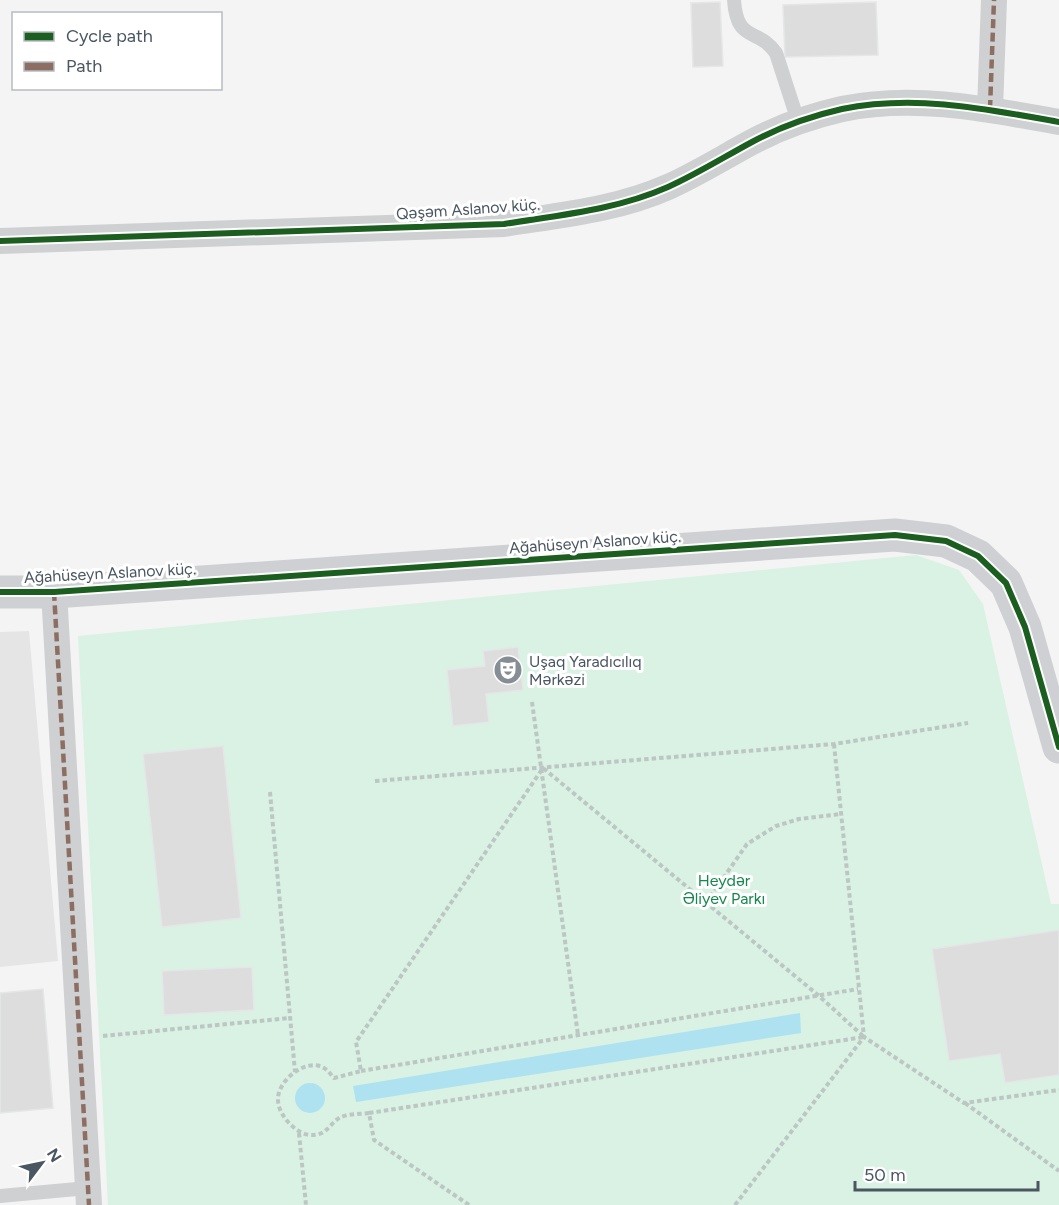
<svg xmlns="http://www.w3.org/2000/svg" width="1059" height="1205" font-family="Figtree,sans-serif">
<style>
.education{fill:#e6e5e6}
.green{fill:#d9f2e3}
.water{fill:#aee2f0}
.building{fill:#ddddde;stroke:#e5e6e7;stroke-width:1.5}
.lines{fill:none;stroke-linecap:round;stroke-linejoin:round}
.path{stroke:#bcc7c4;stroke-width:4;stroke-dasharray:4.5 3;stroke-linecap:butt}
.lane{stroke:#ced0d2;stroke-width:14}
.street{stroke:#ced0d2;stroke-width:26}
.secondary{stroke:#ced0d4;stroke-width:33}
.quiet{stroke:#8d6e63;stroke-width:4.5;stroke-dasharray:9 4.5;stroke-linecap:butt}
.cycleway-casing{stroke:#fff;stroke-width:10}
.cycleway{stroke:#1b5e20;stroke-width:6}
.labels{text-anchor:middle;dominant-baseline:central;stroke-width:6;stroke-linejoin:round;paint-order:stroke}
.street-label{font-size:16px;fill:#4a5661;stroke:#fff}
.poi-label{font-size:16px;fill:#4a5661;stroke:#fff;text-anchor:start}
.park-label{font-size:16px;fill:#17864f;stroke:#fff}
</style>
<rect width="100%" height="100%" fill="#f4f4f4"/>
<polygon class="education" points="29,631 58,961 0,967 0,632"/>
<polygon class="green" points="916,555 959,570 983,604 1051,904 1059,904 1059,1205 108,1205 78,636"/>
<g class="water">
<polygon points="800,1013 801,1033 356,1102 353,1086"/>
<circle cx="310" cy="1098" r="15"/>
</g>
<g class="building">
<polygon points="720,2 723,66 693,67 691,3"/>
<polygon points="876,2 878,55 785,57 783,5"/>
<polygon points="518,647 523,690 486,694 489,722 453,726 447,670 485,666 483,651"/>
<polygon points="223,746 241,918 162,927 143,754"/>
<polygon points="1059,930 1059,1075 1005,1083 1000,1054 949,1061 932,949"/>
<polygon points="252,967 254,1010 164,1015 162,971"/>
<polygon points="43,989 53,1108 0,1113 0,993"/>
</g>
<g class="lines">
<g class="path">
<polyline points="532,702 578,1035"/>
<polyline points="834,744 864,1037 964,1103 1059,1090"/>
<polyline points="375,781 834,744 968,723"/>
<polyline points="270,792 295,1072"/>
<polyline points="706,903 747,844 776,826 799,819 841,814"/>
<polyline points="103,1036 290,1018"/>
<polyline points="361,1071 858,989"/>
<polyline points="965,1103 1059,1171"/>
<polyline points="369,1113 864,1037"/>
<polyline points="299,1133 306,1205"/>
<path d="M469,1205L374,1140L369,1113C361,1114 348,1114 341,1117C329,1123 328,1136 310,1135C296,1134 278,1115 278,1100C277,1081 306,1057 324,1068C328,1070 331,1075 334,1078L361,1071L356,1042L543,768L818,995L864,1037"/>
<polyline points="735,1205 864,1037"/>
</g>
<g class="lane">
<path d="M734,0C737,44 758,27 776,53L798,121"/>
<polyline points="0,1196 88,1188"/>
</g>
<g class="street">
<polyline points="990,109 994,0"/>
<path d="M0,241L504,224C560,215 616,210 668,187C697,174 724,157 752,142C780,127 811,116 842,109C915,94 987,109 1059,122"/>
<polyline points="54,592 89,1205"/>
</g>
<polyline class="secondary" points="0,592 54,592 895,535 946,541 978,556 1006,583 1025,627 1059,747"/>
<g class="quiet">
<polyline points="990,109 994,0"/>
<polyline points="54,592 89,1205"/>
</g>
<g class="cycleway-casing">
<g id="cycleway">
<path d="M0,241L504,224C560,215 616,210 668,187C697,174 724,157 752,142C780,127 811,116 842,109C915,94 987,109 1059,122"/>
<polyline points="0,592 54,592 895,535 946,541 978,556 1006,583 1025,627 1059,747"/>
</g>
</g>
<use href="#cycleway" class="cycleway"/>
</g>
<defs>
<g id="theatre-disc" transform="scale(1.5)"><circle r="9.5" fill="#868d94" stroke="#fff"/><path d="M-5-5.5Q0-4 5-5.5V0Q5 5 0 6Q-5 5-5 0ZM-3.3-2.5H-1v1.5H-3.3ZM1-2.5H3.3v1.5H1ZM-2.8 1Q0 5.5 2.8 1Z" fill="#fff"/></g>
</defs>
<g fill-rule="evenodd">
<use href="#theatre-disc" x="508" y="670"/>
</g>
<g class="labels">
<g class="street-label">
<text transform="translate(468 209) rotate(-4)">Qəşəm Aslanov küç.</text>
<text transform="translate(595 542) rotate(-4)">Ağahüseyn Aslanov küç.</text>
<text transform="translate(110 573) rotate(-3)">Ağahüseyn Aslanov küç.</text>
</g>
<g class="poi-label">
<text x="529" y="661">Uşaq Yaradıcılıq<tspan x="529" dy="18">Mərkəzi</tspan></text>
</g>
<g class="park-label">
<text x="724" y="880">Heydər<tspan x="724" dy="18">Əliyev Parkı</tspan></text>
</g>
</g>
<rect x="12" y="12" width="210" height="78" fill="#ffffff" stroke="#b7bbc0" stroke-width="1.5"/>
<rect x="24" y="32" width="30" height="9" fill="#1b5e20" stroke="#b7bbc0" stroke-width="1.5"/>
<text x="66" y="42" font-size="18" fill="#4a5661">Cycle path</text>
<rect x="24" y="62" width="30" height="9" fill="#8d6e63" stroke="#b7bbc0" stroke-width="1.5"/>
<text x="66" y="72" font-size="18" fill="#4a5661">Path</text>
<g transform="translate(42 1163) rotate(58)" stroke="#ffffff" stroke-width="4.5" paint-order="stroke">
<path d="M0-4.5L10 22L0 15L-10 22Z" fill="#4a5661"/>
<text y="-9" font-size="16" font-weight="bold" text-anchor="middle" fill="#4a5661">N</text>
</g>
<path d="M855 1181v9h183v-9" fill="none" stroke="#4a5661" stroke-width="3"/>
<text x="864" y="1181" font-size="18" fill="#4a5661" stroke="#ffffff" stroke-width="4.5" paint-order="stroke">50 m</text>
</svg>
